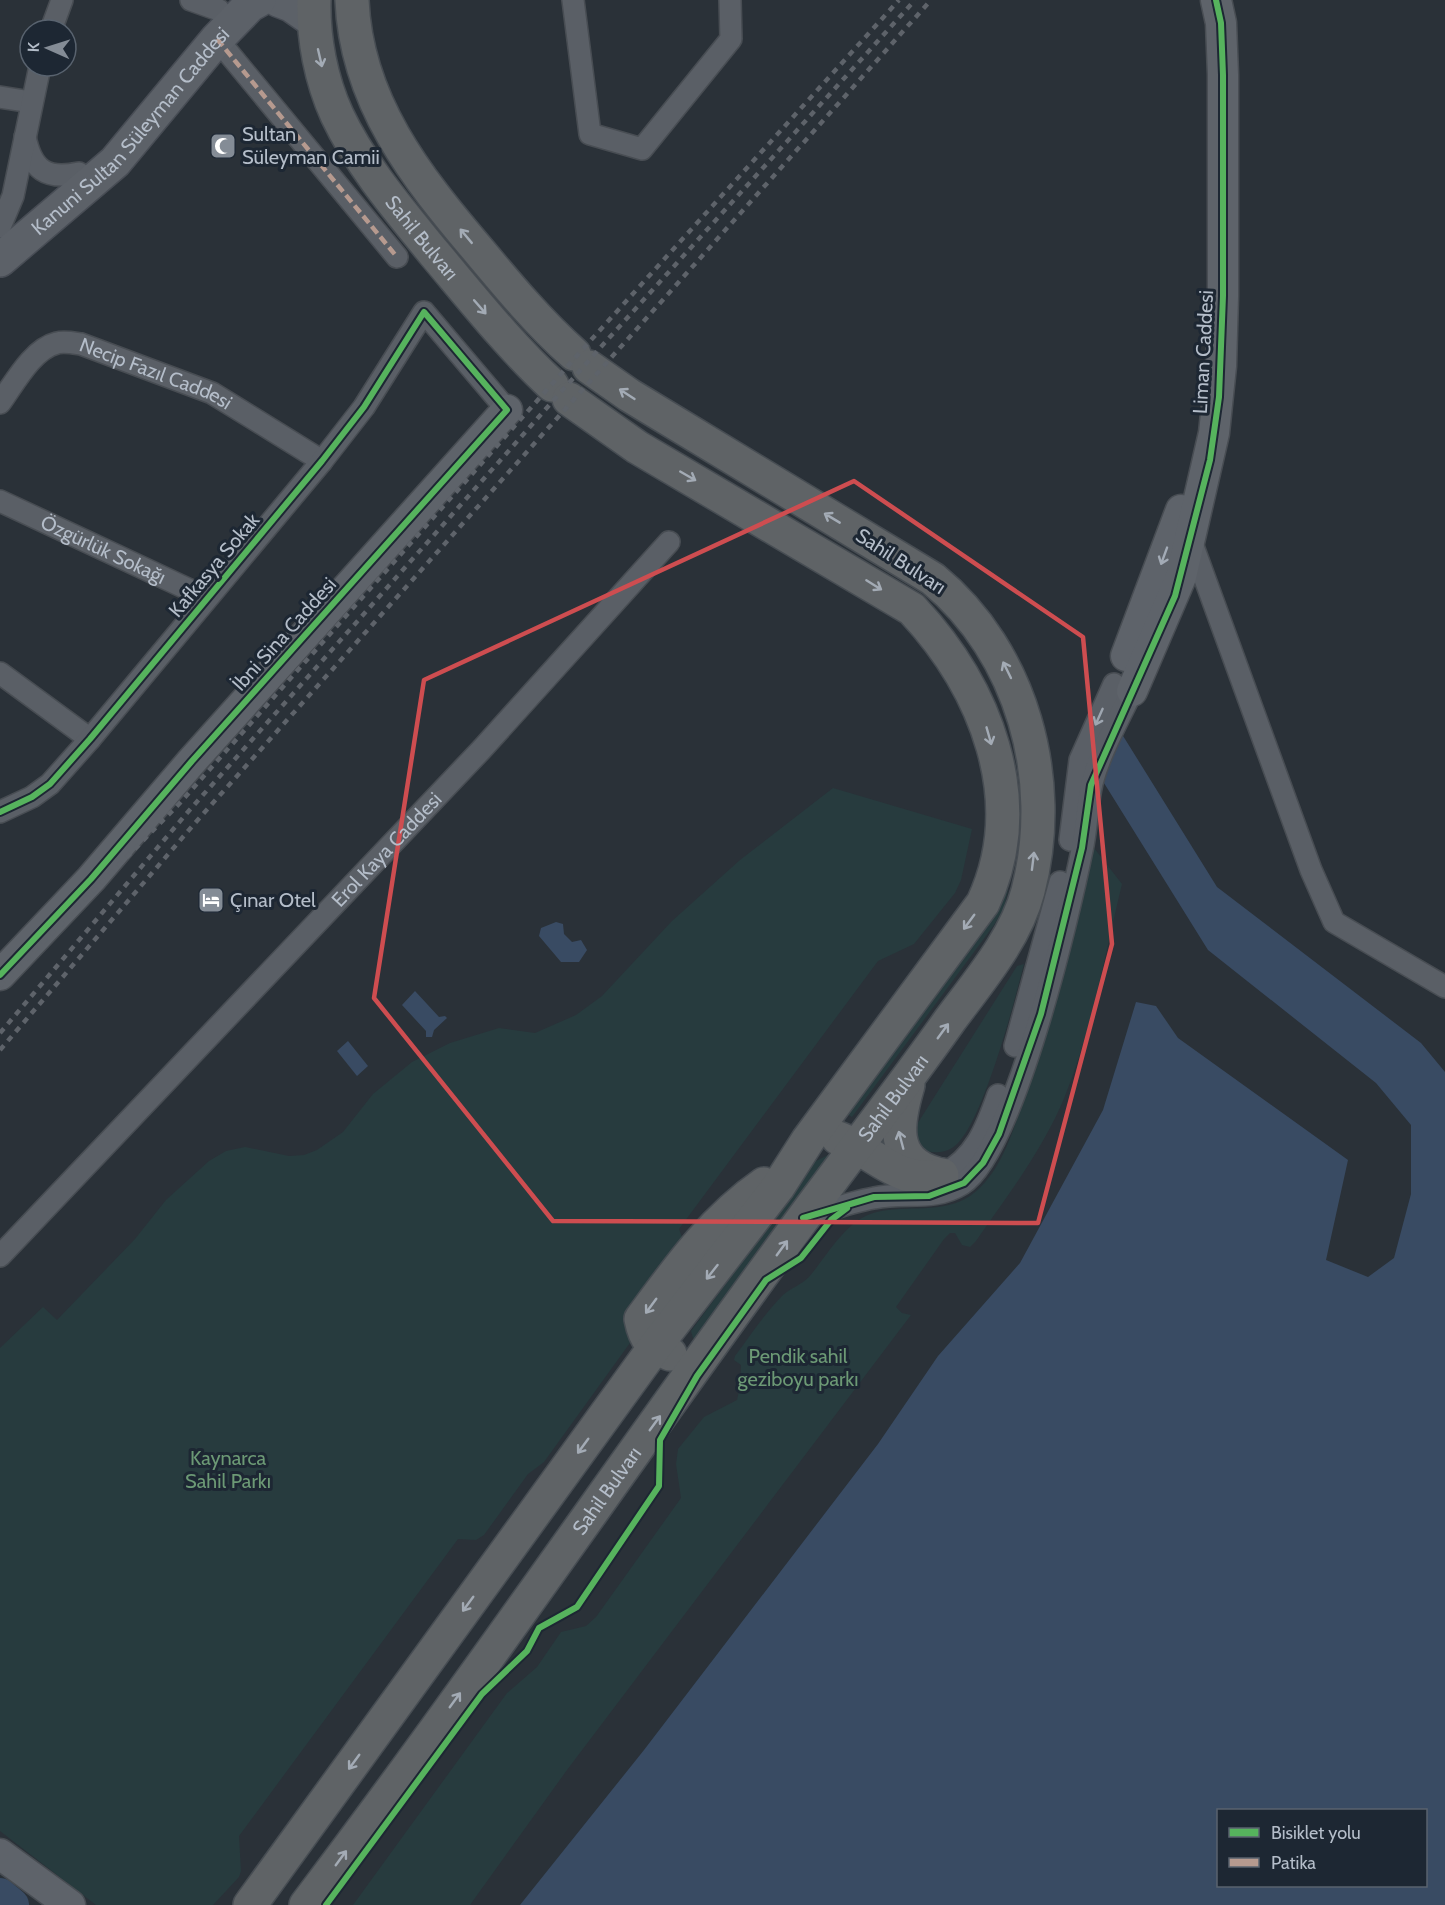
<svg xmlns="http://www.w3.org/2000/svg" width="1445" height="1905" font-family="Cabin,sans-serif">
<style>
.green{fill:#273b3e}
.water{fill:#394b63;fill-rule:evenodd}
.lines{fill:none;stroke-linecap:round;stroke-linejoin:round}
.river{stroke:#394b63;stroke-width:34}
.street-casing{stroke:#484d53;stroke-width:24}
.secondary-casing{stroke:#484d53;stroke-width:33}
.primary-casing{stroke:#484d55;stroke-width:36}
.highway-casing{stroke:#474d53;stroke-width:36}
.street{stroke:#5a5f66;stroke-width:21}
.secondary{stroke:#5e636a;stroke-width:30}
.primary{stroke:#5c6168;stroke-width:33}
.highway{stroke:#5f6366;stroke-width:33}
.rail{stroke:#5e636a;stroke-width:4.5;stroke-dasharray:6 6;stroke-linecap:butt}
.quiet{stroke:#b69a8f;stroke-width:4.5;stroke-dasharray:9 4.5;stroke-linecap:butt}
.cycleway-casing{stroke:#1d2733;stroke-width:10}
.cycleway{stroke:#56b35d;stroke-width:6}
.oneway{stroke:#a3abb5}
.oneway2{stroke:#a3abb6}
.oneway3{stroke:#9ea6b0}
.marked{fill:none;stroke:#ce4d50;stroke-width:4.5;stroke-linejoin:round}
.labels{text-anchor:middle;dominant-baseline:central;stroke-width:6;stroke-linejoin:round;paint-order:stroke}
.street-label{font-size:20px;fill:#b4bdc9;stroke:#1d2733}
.poi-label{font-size:20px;fill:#b4bdc9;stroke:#1d2733;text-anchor:start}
.park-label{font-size:20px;fill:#6c9975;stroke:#1d2733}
</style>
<rect width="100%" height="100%" fill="#2a3138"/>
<g class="green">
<polygon points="833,788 972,829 961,880 955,893 914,944 878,961 679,1229 686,1248 648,1318 544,1462 528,1474 484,1535 476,1540 458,1539 239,1836 241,1871 239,1877 213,1905 96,1905 0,1831 0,1348 43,1307 57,1320 135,1239 166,1200 209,1161 226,1151 245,1147 289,1156 304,1155 317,1150 343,1132 373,1094 412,1062 450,1043 499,1028 535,1033 576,1015 602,996 672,921 740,860"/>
<path d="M1094,848L1122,884C1105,954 1092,1029 1065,1096C1044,1148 1008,1195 976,1241L970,1247L962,1245L955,1233H950L944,1239L896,1307L902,1313L911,1315L567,1770L470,1905H353L507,1693L537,1667L561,1632L586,1626L596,1617L681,1498L676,1464L678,1449L704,1417L737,1400L740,1387L741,1365L734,1360L735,1356C750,1336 765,1313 783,1295C791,1288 801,1285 809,1277C828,1255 846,1219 877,1212C906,1205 944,1214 970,1196C1007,1171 1020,1107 1033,1067C1056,994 1076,922 1094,848Z"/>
<polygon points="1006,888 1008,890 1004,908 994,925 852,1117 844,1112 997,906"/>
<path d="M1024,964C1015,999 981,1132 952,1148C940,1155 928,1153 917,1146L914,1129L1017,966Z"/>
<polygon points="830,1154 699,1341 693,1338 691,1331 776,1216 810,1164"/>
</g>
<g class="water">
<path d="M1120,731L1217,887L1421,1043L1445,1072V1905H520L644,1750L878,1444L938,1356L1020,1263L1103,1110L1136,1002L1156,1006L1178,1038L1348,1160L1326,1260L1368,1277L1394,1258L1411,1194V1125L1376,1083L1208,950L1099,775ZM1218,1810H1426V1886H1218Z"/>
<polygon points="556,922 563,924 564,934 572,942 581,940 587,950 579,962 561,962 539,936 541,928"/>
<polygon points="415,991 439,1017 445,1016 447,1018 434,1030 432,1037 426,1037 426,1031 402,1005"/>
<polygon points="348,1041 368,1066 357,1076 337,1051"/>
</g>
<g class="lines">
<polyline class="river" points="0,1895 12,1905"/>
<g class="street-casing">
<g id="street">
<polyline points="191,0 219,10"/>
<polyline points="573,0 590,134 642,149 731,39 730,0"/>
<polyline points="51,30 62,0"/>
<polyline points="217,39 397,257"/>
<polyline points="0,97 31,102"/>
<path d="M25,137C32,170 46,180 79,173"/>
<polyline points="0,227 13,196 40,66"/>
<path id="s1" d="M0,403C14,384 32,349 57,343C64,341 74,343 81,344L212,393L322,461"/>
<path id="s2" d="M0,501L207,598"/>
<polyline points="1190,538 1311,870 1334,922 1445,987"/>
<polyline points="0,673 90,739"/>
<polyline points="0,812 32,797 50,784 90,739 322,461 364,407 424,312 507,410"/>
<polyline points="1070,840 1080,760 1114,684"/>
<polyline points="1015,1046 1060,882"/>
<path d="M942,1175C975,1158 986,1129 998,1095"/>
<path d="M804,1218C827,1211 850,1202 874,1198C905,1191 933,1202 962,1184C1013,1153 1069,915 1082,850C1087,828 1087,805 1092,783C1100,752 1118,721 1132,691"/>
<path id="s3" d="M0,1256L482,749L669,542"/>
</g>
</g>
<g class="secondary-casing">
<g id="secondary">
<polyline points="1126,656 1181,510"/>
<polyline points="1132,691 1181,577 1214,433 1221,366 1223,296 1223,75 1221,23 1216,0"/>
<polyline points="0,975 91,879 192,761 507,410"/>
<polyline points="0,1854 70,1905"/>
</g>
</g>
<g class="primary-casing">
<g id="primary">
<polyline points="278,0 291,5 314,21"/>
<path id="s4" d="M0,260L115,162L217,39L250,5L259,0"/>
</g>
</g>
<g class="highway-casing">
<g id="highway">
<path id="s5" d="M314,0C313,38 321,80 337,115C361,166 399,210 434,253C472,298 509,345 552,385"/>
<path d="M352,0C356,101 416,177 479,251C509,287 539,323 574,354"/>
<path d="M908,1085C897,1122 889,1161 937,1174"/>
<path d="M838,1138C874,1151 900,1187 942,1175"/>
<path d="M670,1354C651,1346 645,1340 641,1319C677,1270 713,1219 764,1184"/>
<path d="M250,1905L654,1348L778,1187L808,1140L983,903C1031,800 985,687 912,609L637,447L569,399"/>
<path id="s6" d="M306,1905C478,1678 638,1442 807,1213C855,1148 904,1085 950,1020C979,981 1016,938 1028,891C1057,779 1022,652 933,579L629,395L589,367"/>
</g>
</g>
<use href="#street" class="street"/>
<use href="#secondary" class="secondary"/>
<use href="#primary" class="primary"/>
<use href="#highway" class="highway"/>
<g class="rail">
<polyline points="0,986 179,804 591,340 899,0"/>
<polyline points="0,1033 187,813 600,348 915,0"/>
<polyline points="0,1050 195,823 931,0"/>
</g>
<polyline class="quiet" points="217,39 397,257"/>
<g class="cycleway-casing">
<g id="cycleway">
<polyline points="0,812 32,797 50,784 90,739 322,461 364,407 424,312 507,410 192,761 91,879 0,975"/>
<polyline points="803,1218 874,1197 929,1196 964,1183 983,1163 999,1134 1041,1014 1082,848 1091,785 1175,596 1210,460 1219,397 1223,296 1223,75 1221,23 1216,0"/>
<polyline points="326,1905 482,1694 527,1651 539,1628 577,1607 659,1486 660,1440 697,1376 766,1280 801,1258 831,1220 847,1208"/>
</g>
</g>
<use href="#cycleway" class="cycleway"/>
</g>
<defs><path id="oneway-shaft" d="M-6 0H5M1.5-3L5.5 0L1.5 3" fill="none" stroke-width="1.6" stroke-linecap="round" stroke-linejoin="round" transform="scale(1.5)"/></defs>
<g class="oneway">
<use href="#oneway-shaft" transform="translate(320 58) rotate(77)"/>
<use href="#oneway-shaft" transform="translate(466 236) rotate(-130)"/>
<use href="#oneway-shaft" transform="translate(480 307) rotate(49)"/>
<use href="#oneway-shaft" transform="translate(627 394) rotate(-147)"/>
<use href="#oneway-shaft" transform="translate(688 476) rotate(30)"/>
<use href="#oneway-shaft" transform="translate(832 518) rotate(-149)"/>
<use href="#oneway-shaft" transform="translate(874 585) rotate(32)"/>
<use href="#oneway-shaft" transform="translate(1007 670) rotate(-116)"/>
<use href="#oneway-shaft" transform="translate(989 736) rotate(74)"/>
<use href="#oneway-shaft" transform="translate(1033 861) rotate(-83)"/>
<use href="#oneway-shaft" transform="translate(969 922) rotate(126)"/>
<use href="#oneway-shaft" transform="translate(943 1031) rotate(-54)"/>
<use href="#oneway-shaft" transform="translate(901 1140) rotate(-105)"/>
<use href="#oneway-shaft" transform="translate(782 1248) rotate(-54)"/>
<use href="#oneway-shaft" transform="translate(712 1272) rotate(128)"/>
<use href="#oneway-shaft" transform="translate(651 1306) rotate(126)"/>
<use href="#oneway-shaft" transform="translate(655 1423) rotate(-54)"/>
<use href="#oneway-shaft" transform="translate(583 1446) rotate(126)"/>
<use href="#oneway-shaft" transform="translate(468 1604) rotate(126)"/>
<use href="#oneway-shaft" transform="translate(455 1700) rotate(-54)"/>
<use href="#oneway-shaft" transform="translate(354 1762) rotate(126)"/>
<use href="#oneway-shaft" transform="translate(341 1858) rotate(-54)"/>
</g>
<use class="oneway2" href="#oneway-shaft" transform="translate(1164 556) rotate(110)"/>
<use class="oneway3" href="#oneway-shaft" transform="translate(1099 717) rotate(114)"/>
<path class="marked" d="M854,481L1083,637L1112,944L1038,1223L553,1221L374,998L424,680Z"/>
<defs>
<g id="mosque-square" transform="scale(1.35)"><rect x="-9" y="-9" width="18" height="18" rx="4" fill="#848c96" stroke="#1d2733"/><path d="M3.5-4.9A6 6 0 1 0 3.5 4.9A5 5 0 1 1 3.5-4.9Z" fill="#fff"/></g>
<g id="hotel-square" transform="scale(1.35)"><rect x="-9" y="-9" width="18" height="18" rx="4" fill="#848c96" stroke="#1d2733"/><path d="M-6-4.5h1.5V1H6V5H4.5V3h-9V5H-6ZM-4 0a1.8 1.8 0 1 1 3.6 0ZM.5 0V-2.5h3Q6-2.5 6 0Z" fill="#fff"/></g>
</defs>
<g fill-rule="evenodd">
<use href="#mosque-square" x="223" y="146"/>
<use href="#hotel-square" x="211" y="900"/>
</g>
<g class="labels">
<g class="street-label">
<text stroke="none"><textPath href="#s4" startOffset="184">Kanuni Sultan Süleyman Caddesi</textPath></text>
<text stroke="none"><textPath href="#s5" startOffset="268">Sahil Bulvarı</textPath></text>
<text transform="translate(1203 352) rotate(-87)">Liman Caddesi</text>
<text stroke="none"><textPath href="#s1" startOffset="189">Necip Fazıl Caddesi</textPath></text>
<text stroke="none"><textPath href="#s2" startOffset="114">Özgürlük Sokağı</textPath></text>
<text transform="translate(901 561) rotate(33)">Sahil Bulvarı</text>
<text transform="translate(214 565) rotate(-50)">Kafkasya Sokak</text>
<text transform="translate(284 634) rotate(-48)">İbni Sina Caddesi</text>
<text stroke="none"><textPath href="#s3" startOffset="561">Erol Kaya Caddesi</textPath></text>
<text stroke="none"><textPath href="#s6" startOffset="998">Sahil Bulvarı</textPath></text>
<text stroke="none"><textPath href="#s6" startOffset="512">Sahil Bulvarı</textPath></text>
</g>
<g class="poi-label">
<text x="242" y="134">Sultan<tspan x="242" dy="23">Süleyman Camii</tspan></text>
<text x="230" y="900">Çınar Otel</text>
</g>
<g class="park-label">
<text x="798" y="1356">Pendik sahil<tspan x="798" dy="23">geziboyu parkı</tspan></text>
<text x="228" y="1458">Kaynarca<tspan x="228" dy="23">Sahil Parkı</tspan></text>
</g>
</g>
<rect x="1217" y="1809" width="210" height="78" fill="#1d2733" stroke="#59636f" stroke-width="1.5"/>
<rect x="1229" y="1828" width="30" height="9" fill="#56b35d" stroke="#59636f" stroke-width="1.5"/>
<text x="1271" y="1839" font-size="18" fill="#b4bdc9">Bisiklet yolu</text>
<rect x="1229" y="1858" width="30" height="9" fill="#b69a8f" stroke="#59636f" stroke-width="1.5"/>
<text x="1271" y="1869" font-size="18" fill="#b4bdc9">Patika</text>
<g transform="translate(48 48) rotate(273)"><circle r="28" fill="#1d2733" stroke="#59636f" stroke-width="1.5"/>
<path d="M0-4.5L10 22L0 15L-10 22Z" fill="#848c96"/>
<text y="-9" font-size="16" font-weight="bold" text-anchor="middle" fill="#b4bdc9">K</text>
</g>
</svg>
